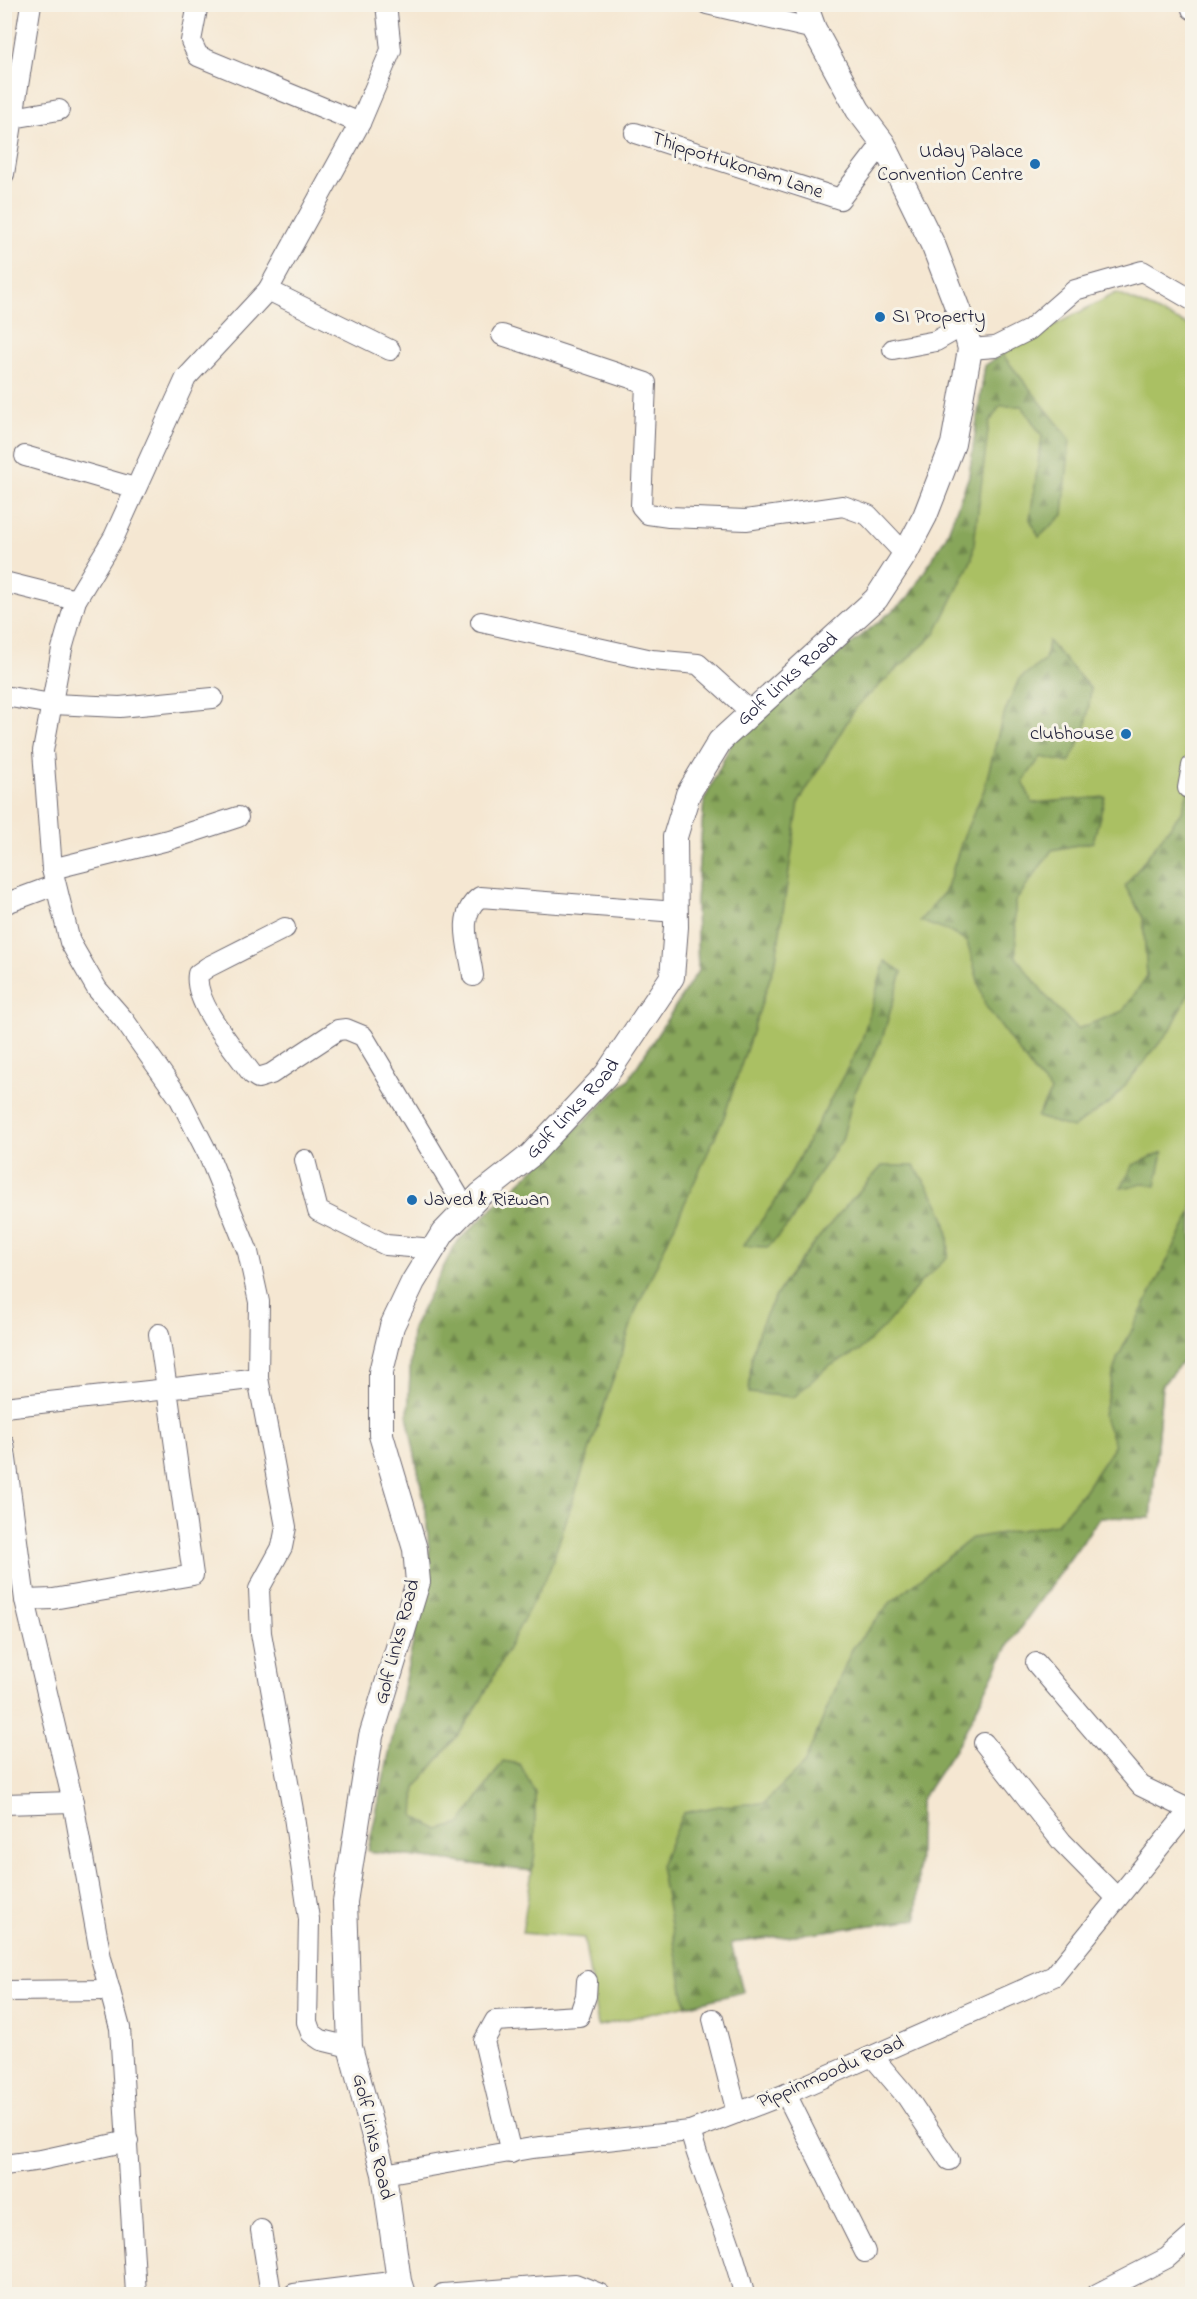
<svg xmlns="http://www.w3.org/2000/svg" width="1197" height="2299" font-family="'Indie Flower',sans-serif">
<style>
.green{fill:#aac064;stroke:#667150;stroke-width:1.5}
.forest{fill:url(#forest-firs);stroke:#54644a;stroke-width:1.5}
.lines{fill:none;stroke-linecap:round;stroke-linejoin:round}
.minor-casing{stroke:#6c6770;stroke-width:22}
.tertiary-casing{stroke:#6c6770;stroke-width:26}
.minor{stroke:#fff;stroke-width:20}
.tertiary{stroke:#fff;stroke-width:24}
.poi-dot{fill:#1f6fb2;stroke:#f7f3e8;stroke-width:2}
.labels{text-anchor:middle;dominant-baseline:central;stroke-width:6;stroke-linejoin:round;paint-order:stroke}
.poi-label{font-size:20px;fill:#22223b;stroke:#f7f3e8;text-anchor:end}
.street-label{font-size:20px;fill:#22223b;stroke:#f7f3e8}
</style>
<defs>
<pattern id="forest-firs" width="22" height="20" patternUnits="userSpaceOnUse" patternTransform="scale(1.5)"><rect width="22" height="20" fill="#87a65a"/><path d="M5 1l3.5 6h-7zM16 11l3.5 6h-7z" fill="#6e874c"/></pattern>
</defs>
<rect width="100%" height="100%" fill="#f7f3e8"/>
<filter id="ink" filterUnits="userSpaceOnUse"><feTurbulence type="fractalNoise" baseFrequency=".0167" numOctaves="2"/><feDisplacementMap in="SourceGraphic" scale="12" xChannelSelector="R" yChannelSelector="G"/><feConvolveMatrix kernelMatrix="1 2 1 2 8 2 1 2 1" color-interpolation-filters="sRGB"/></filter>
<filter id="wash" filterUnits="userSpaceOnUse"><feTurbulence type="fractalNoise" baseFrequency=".008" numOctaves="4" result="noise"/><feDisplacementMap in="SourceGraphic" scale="24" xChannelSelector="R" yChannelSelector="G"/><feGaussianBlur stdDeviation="1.35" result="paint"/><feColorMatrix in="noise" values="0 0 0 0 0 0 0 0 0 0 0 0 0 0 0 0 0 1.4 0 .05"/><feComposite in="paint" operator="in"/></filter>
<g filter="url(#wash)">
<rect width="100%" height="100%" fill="#f5e7d2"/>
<polygon class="green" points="1116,293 1192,327 1192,1351 1162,1385 1151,1518 1100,1517 1010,1642 960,1741 920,1801 917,1919 731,1943 743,1992 598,2026 584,1938 522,1933 532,1871 368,1851 430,1564 426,1511 408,1419 412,1329 456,1243 629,1079 698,971 696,901 704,801 733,740 908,598 946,537 969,476 985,365 1024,341"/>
<g class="forest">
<polygon points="1002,354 1070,439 1063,515 1039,537 1030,519 1042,436 1022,406 1000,406 989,423 972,559 935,634 856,707 799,802 776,960 724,1117 636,1310 550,1569 481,1700 462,1730 416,1787 414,1816 438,1830 461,1824 503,1761 520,1764 535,1793 535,1853 532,1871 368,1851 430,1564 426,1511 408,1419 412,1329 456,1243 629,1079 698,971 696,901 704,801 733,740 908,598 946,537 969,476 985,365"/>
<polygon points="1048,641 1091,689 1086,728 1069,763 1041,757 1023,781 1032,803 1105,797 1093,842 1052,850 1015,902 1016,957 1047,997 1077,1029 1123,1011 1147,976 1143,918 1125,886 1182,811 1189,788 1192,787 1192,987 1171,1029 1112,1101 1072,1128 1037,1117 1051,1091 1036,1075 985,1005 967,942 950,932 920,921 946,890 964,835 984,790 1002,719 1019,679 1045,660"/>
<polygon points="885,961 902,972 882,1039 854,1094 842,1140 819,1173 791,1222 768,1247 743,1246 776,1200 861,1043"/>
<polygon points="1163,1152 1156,1186 1143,1184 1121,1188 1133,1165"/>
<path d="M882,1166H914C935,1196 952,1218 948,1257L920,1283L884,1327L859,1351L826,1368L794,1397L749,1393C750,1381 750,1368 752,1357C762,1290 838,1216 882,1166Z"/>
<polygon points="1192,1212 1192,1351 1162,1385 1151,1518 1100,1517 1010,1642 960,1741 920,1801 917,1919 731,1943 743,1992 686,2006 660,1866 683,1813 719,1806 764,1803 804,1764 852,1649 890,1603 972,1538 1056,1524 1084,1491 1115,1445 1103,1415 1117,1359"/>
</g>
</g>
<g filter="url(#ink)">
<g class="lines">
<g class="minor-casing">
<g id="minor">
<polyline points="198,4 191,41 198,56 360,123"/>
<polyline points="707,4 814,29"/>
<polyline points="1191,4 1192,9"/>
<polyline points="13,118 59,110"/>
<polyline points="635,133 840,199 883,143"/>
<polyline points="4,174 31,4"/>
<polyline points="268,290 390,350"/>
<polyline points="502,335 646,383 641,506 648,514 669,517 746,520 843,506 868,515 905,554"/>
<polyline points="893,349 936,341 964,325"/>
<polyline points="970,349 995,347 1029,330 1075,290 1142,271 1192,300"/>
<polyline points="25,456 135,488"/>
<polyline points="4,582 76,600"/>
<polyline points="481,622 652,660 698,664 751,712"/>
<polyline points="4,696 52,704 120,707 213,698"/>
<polyline points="1188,788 1192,766"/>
<polyline points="52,869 168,840 238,817"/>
<polyline points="4,904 55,885"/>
<path d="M285,928L208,967L198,974C193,1003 235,1050 252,1074L258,1078L271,1074L338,1030L346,1029L363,1036L466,1209"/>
<path d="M473,976C470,949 455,915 480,897L676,912"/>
<polyline points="305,1160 318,1211 386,1245 434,1249"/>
<polyline points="4,1407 167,1389 159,1334"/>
<polyline points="4,1444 25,1600 73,1802 101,1958 120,2028 136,2294"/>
<polyline points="25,1600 53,1599 193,1575 167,1389 258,1378"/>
<polyline points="1036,1663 1141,1786 1192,1811"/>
<polyline points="984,1743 1062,1842 1117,1898"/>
<polyline points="4,1804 73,1802"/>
<polyline points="4,1991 110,1990"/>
<polyline points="713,2019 737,2113"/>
<polyline points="350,2047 321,2040 311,2033 307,2022 309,1919 293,1810 261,1633 259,1589 282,1547 286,1527 258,1378 259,1302 248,1252 209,1156 180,1099 124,1020 97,989 70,942 52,869 43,751 62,649 76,600 114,537 186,378 268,290 360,123 391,50 386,4"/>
<polyline points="873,2057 907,2097 949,2160"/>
<polyline points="786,2094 865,2252"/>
<path d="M690,2131C706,2187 731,2238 744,2294"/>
<polyline points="511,2153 484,2041 495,2021 579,2016 586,1996 587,1981"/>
<polyline points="4,2165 41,2160 128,2141"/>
<polyline points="384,2174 532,2148 690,2131 786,2094 1054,1976 1192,1807"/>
<polyline points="261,2230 271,2294"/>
<polyline points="294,2294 399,2281"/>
<polyline points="443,2294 575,2284 600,2294"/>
<polyline points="1097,2294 1167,2258 1192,2236"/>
</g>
</g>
<g class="tertiary-casing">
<g id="tertiary">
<path id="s1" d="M403,2294L399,2281L384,2174L350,2047L345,1902L371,1736L418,1582L415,1549L381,1435V1372L392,1326L413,1282L443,1233L480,1195L531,1155L606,1075L672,977L676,927L675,837L688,794L720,741L876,599L905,554L925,516L953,444L970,349L964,325L934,247L883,143L858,110L814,29L805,4"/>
</g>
</g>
<use href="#minor" class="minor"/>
<use href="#tertiary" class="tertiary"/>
</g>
</g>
<g class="poi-dot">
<circle cx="1035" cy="164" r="6"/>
<circle cx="880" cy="317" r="6"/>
<circle cx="1126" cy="734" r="6"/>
<circle cx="412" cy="1200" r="6"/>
</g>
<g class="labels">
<g class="poi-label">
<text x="1023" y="152">Uday Palace<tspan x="1023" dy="23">Convention Centre</tspan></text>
<text x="892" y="317" text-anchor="start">SI Property</text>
<text x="1114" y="734">clubhouse</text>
<text x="424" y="1200" text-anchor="start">Javed &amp; Rizwan</text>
</g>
<g class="street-label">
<text transform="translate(737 166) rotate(18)">Thippottukonam Lane</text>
<text stroke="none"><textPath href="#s1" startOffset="1780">Golf Links Road</textPath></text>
<text stroke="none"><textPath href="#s1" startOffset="1276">Golf Links Road</textPath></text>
<text transform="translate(398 1642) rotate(-75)">Golf Links Road</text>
<text transform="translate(831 2073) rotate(-23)">Pippinmoodu Road</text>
<text transform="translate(372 2137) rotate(77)">Golf Links Road</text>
</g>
</g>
<rect width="1197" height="2299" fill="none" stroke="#f7f3e8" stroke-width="24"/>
</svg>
